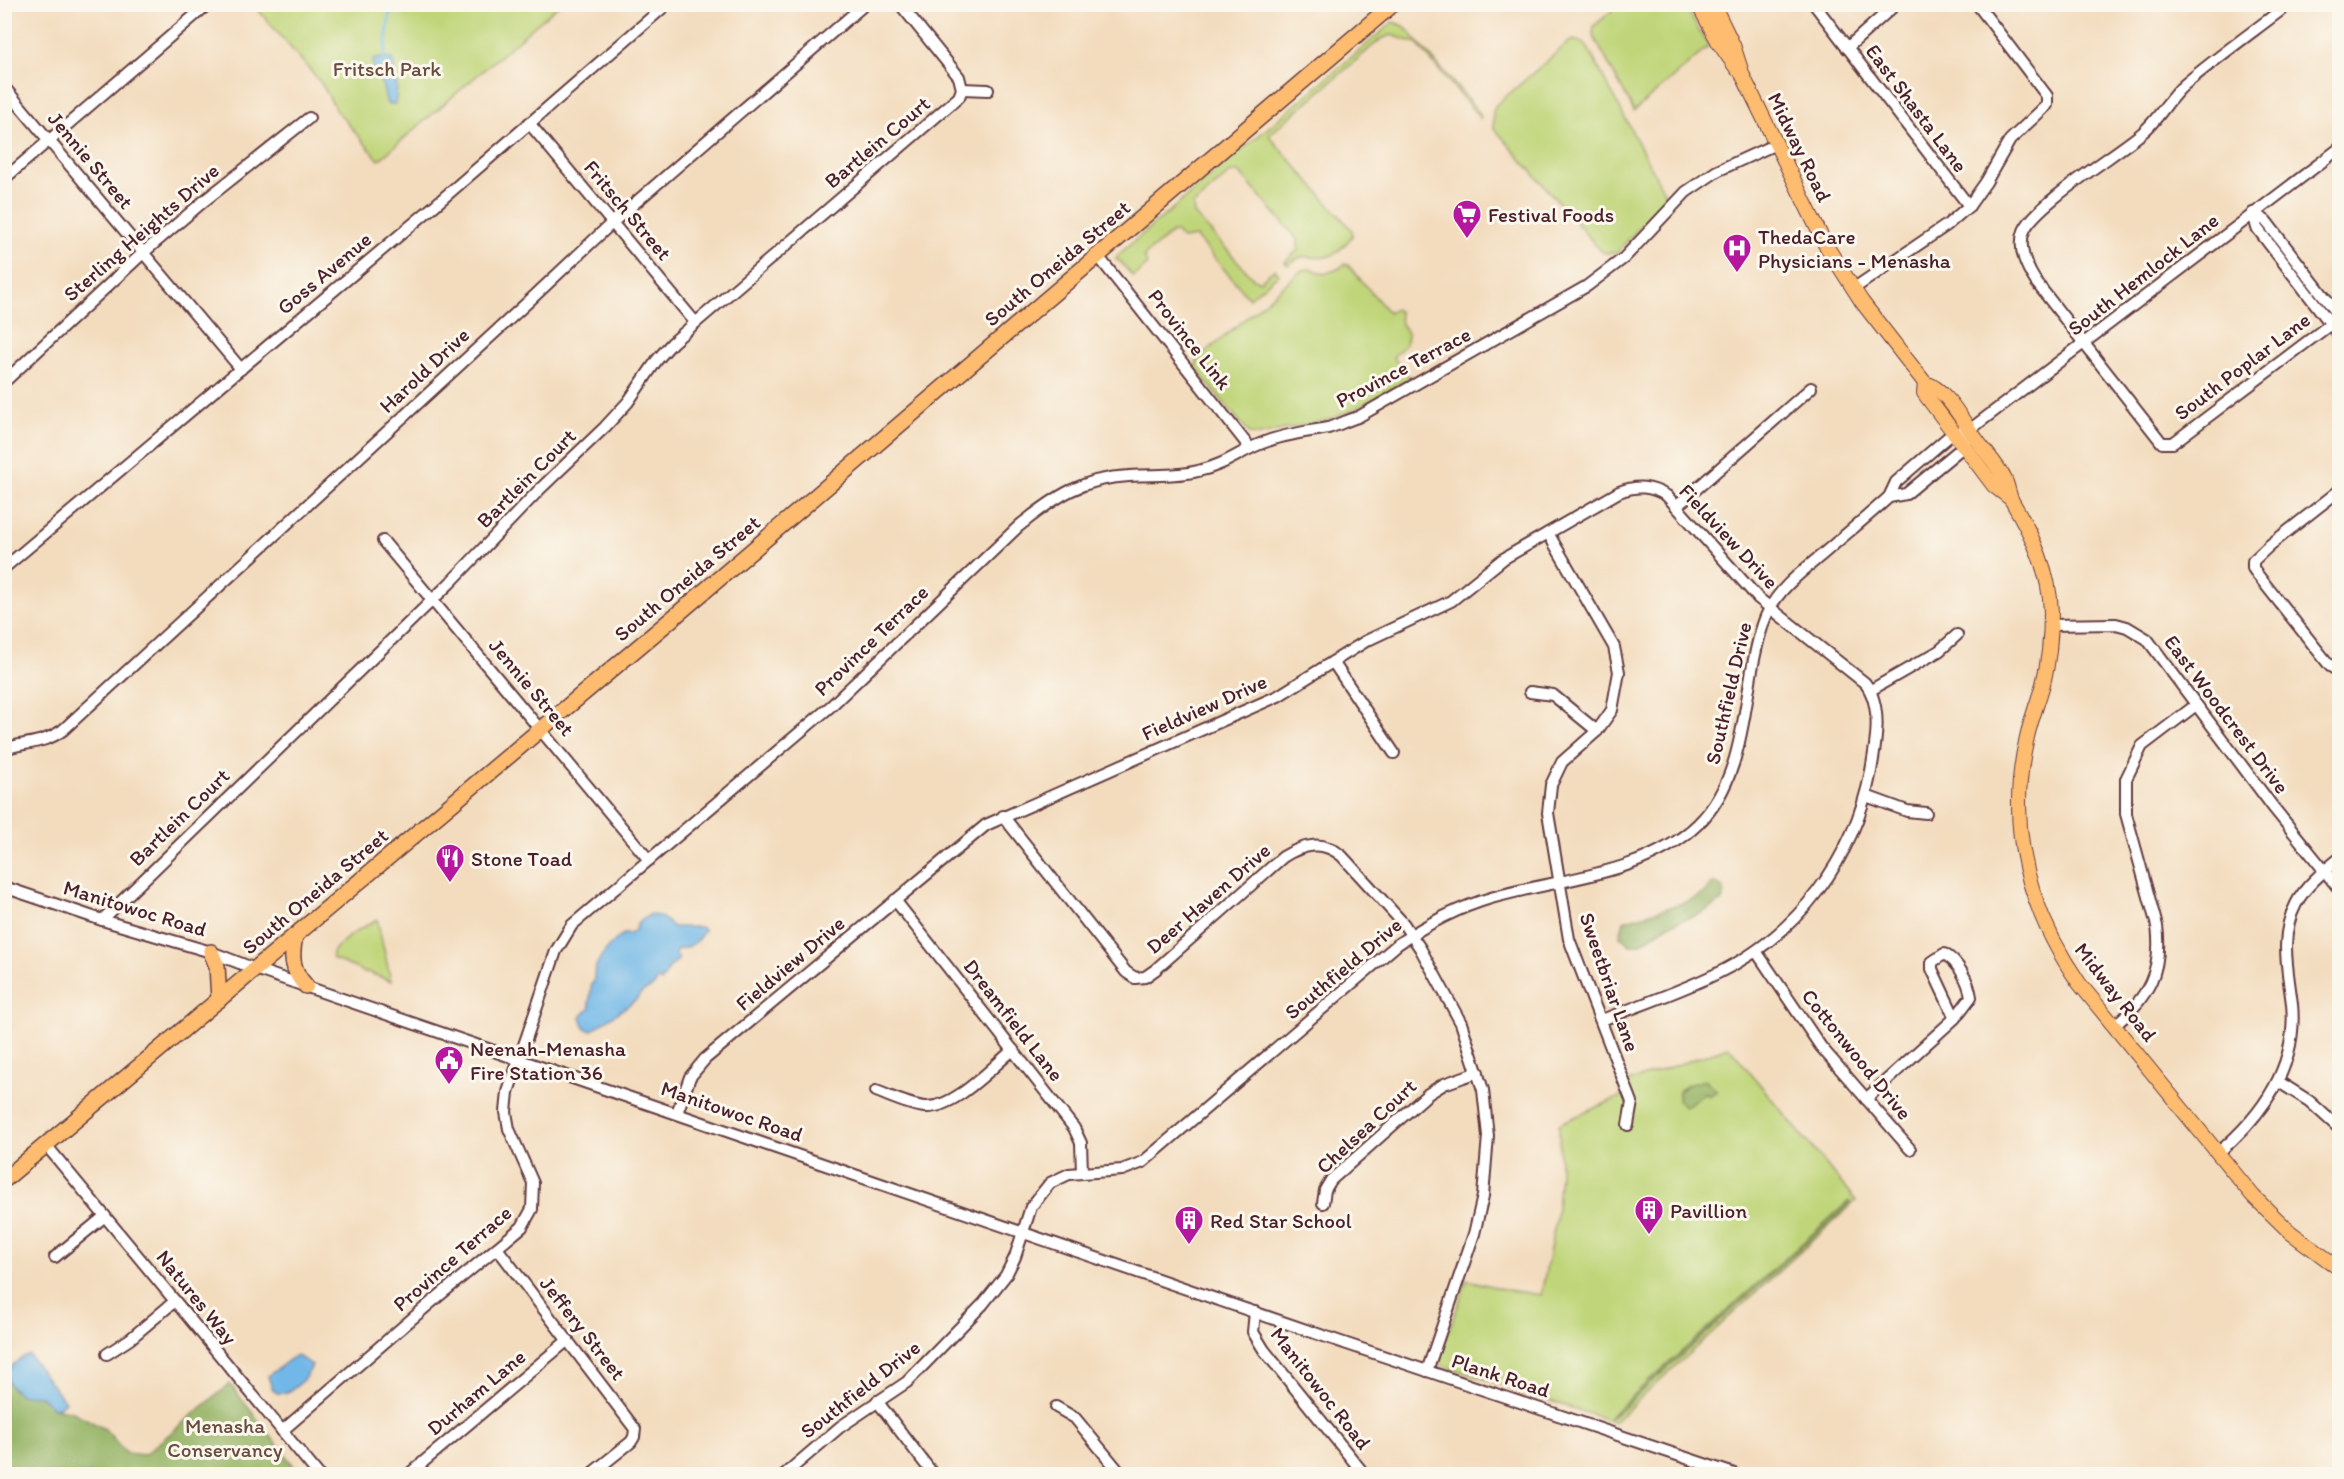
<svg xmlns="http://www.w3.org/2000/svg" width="2344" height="1479" font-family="Itim,sans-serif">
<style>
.green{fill:#c0d579;stroke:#857a52;stroke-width:1.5}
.forest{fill:#98b669;stroke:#716a4a;stroke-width:1.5}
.water{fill:#71b8e8;stroke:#5e6c8a;stroke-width:1.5}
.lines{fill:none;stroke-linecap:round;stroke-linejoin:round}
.stream{stroke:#71b8e8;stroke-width:3}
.minor-casing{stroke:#633b41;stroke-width:14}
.major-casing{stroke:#633b41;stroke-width:16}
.highway-casing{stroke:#633b41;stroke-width:18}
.minor{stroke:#fff;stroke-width:10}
.major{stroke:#fdbc6f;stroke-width:14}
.highway{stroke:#fdbc6f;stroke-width:15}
.labels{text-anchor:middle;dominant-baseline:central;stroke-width:6;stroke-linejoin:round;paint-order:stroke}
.park-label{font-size:21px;fill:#684c3e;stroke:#fbf7ec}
.street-label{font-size:21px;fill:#4a1f2b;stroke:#fbf7ec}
.poi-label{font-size:21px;fill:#4a1f2b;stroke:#fbf7ec;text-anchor:start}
</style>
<rect width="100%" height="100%" fill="#fbf7ec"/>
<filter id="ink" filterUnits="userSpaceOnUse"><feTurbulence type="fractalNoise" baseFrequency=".0167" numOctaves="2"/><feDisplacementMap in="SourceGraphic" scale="12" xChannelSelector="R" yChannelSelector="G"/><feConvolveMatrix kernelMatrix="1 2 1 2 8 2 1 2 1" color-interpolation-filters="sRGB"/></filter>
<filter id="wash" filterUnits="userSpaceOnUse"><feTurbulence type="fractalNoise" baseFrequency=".008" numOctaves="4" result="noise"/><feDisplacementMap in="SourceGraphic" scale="24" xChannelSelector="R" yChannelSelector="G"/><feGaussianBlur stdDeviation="1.35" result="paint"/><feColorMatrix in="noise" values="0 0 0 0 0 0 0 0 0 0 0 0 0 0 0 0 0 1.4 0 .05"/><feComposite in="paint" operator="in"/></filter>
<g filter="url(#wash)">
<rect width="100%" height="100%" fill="#f3dcbe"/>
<g class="green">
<polygon points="254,5 559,5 379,160 337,111 321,83"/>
<polygon points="1619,5 1685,5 1708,47 1634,111 1593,35 1594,26"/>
<path d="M1393,22L1404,26L1479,112L1481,119L1416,43L1391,35L1381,39L1270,134V137L1352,230V236C1346,244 1335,256 1325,257C1307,260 1306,250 1288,265L1285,262L1298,250V240L1239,172L1229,174L1193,205L1194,214L1254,279L1260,281L1275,269L1279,274L1249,298L1196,237L1182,239L1176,232H1173L1144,256L1147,265L1133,277L1120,261L1116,260L1118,255Z"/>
<polygon points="1574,40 1585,44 1589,50 1665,194 1661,202 1617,253 1605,253 1600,250 1494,128 1493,112 1496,105 1569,42"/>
<polygon points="1345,264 1348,265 1389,313 1395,309 1399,311 1401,324 1408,334 1406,344 1393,357 1408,376 1408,379 1351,411 1327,420 1260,435 1250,434 1195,368 1198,359 1302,270 1312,269 1324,274 1338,269"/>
<polygon points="377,919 391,981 367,972 363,973 360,970 333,959 332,952 349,936"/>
<polygon points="1729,1047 1856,1201 1614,1422 1441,1365 1440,1355 1467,1280 1507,1290 1541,1295 1556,1219 1560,1173 1559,1124 1622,1096 1619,1085"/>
</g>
<g class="forest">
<path d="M1715,883L1724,889L1722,901L1700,914L1671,924L1638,945H1630L1620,936L1624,921C1649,912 1677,908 1701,895C1707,892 1708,885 1715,883Z"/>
<polygon points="1705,1080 1717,1091 1709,1096 1706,1092 1685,1107 1678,1101 1679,1091 1687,1085"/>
<polygon points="1849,1201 1851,1203 1616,1414 1608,1418"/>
<polygon points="4,1376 14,1391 41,1396 53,1408 73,1412 105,1429 126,1453 144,1455 230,1384 300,1474 5,1474"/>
</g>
<g class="water">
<path d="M381,58L392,59C397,70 398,92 395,104H387L382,84L373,70V60Z"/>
<path d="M650,914L661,917L673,927H701L704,930C698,942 690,949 677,949L675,954L679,959L670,967L661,982L658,979L653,987L642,992L636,1000L591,1031L585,1028L581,1017L590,1008L589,1003L592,983L594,981C592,961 609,945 623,934H630L636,929L637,924Z"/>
<path d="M29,1355L65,1402L59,1407L53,1408L41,1396L20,1395L10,1385L6,1375C10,1366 20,1357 29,1355Z"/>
<path d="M296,1355L312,1365C308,1377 291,1396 277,1393L272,1388L268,1376Z"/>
</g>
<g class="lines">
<polyline class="stream" points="384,58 391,4"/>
</g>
</g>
<g filter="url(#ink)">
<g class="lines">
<g class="minor-casing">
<g id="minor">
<polyline points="1814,4 1969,206"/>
<polyline points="1847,48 1896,4"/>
<polyline points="4,87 241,369"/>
<polyline points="962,89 988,90"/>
<polyline points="529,123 695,322"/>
<polyline points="4,179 208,4"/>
<path d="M2253,213L2266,221L2340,317L2173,443H2162L2036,282C2027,268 2017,249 2024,231C2034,205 2117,154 2142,133C2159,119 2168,99 2184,85C2217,57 2254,31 2289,4"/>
<polyline points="2253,213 2257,228 2340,336"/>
<polyline points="1098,256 1250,448"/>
<polyline points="1853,289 1947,225 1969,206 1986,182 2010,140 2047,105 2047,96 1977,4"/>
<polyline points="4,382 143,253 204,201 309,118"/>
<polyline points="2340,490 2270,545 2253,561 2253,568 2257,574 2330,666 2340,672"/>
<polyline points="1889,497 1906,494 1964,446 1966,440"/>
<polyline points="1677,506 1811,388"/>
<polyline points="1548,533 1614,647 1619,672 1612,710 1597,731 1562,762 1551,785 1548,813 1569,939 1632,1102 1628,1125"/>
<polyline points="383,541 649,860"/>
<polyline points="4,568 433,207 667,4"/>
<polyline points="2050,625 2116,624 2127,627 2147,639 2273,807 2340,890"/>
<polyline points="1333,662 1394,753"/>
<polyline points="1871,690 1939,651 1957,635"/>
<polyline points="1530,692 1553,695 1597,731"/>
<path d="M4,749C25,742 44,744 63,730L528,302L613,222L865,4"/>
<polyline points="1866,796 1907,811 1926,813"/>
<path d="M1003,816L1126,972L1135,978L1145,977L1155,970L1283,857C1304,844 1323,840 1342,856L1403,923L1420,948L1461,1023L1483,1090L1488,1136L1483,1196L1474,1234L1427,1371"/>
<polyline points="4,887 102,920 211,952 255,969 1341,1342 1734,1474"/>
<polyline points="895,900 1074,1128 1081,1143 1082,1172"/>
<polyline points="102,920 450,583 540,489 605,427 628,402 657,360 672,343 959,97 962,89 959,77 900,4"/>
<polyline points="1756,951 1821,1047 1910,1149"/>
<path d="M2114,1026C2148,998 2163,971 2157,926L2126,814V779L2142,746L2196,705"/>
<polyline points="2279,1082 2309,1101 2340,1129"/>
<path d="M876,1091C892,1097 908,1105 925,1107C954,1109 991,1068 1013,1050"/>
<path d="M1866,1099L1955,1018L1971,997C1969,982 1958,961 1944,954L1932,962V969L1955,1018"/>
<path d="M677,1113L690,1077L705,1059L986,825L1278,696L1366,641L1451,601L1503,559L1619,492C1637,485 1651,486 1667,496L1758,598L1865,683C1883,706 1876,743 1871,771C1854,859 1798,935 1716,974C1679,992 1640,1005 1602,1020"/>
<polyline points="46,1145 318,1474"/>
<path d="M2218,1153C2263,1115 2298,1065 2292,1004C2288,970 2279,936 2296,904C2305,886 2324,871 2340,858"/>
<polyline points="1323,1203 1325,1190 1331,1180 1428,1094 1444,1084 1478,1072"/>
<polyline points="497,1248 635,1429 634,1437 631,1442 591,1474"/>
<polyline points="55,1257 105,1216"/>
<polyline points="1255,1312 1253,1332 1264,1350 1364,1474"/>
<polyline points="107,1354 130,1339 175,1301"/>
<polyline points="877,1401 933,1474"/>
<polyline points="1056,1407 1075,1418 1121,1474"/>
<path d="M282,1431L428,1305L522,1227L532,1209L533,1183L509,1129L506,1112L508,1092L556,951L572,925L831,706L1019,526C1055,497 1082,478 1129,476C1153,474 1175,477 1198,471C1226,465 1240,451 1265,442C1285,434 1307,432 1328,428C1338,425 1348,420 1358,417L1587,286L1624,258L1686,192L1717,171L1776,144"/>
<polyline points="409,1474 568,1340"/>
<path d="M785,1474L840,1427L907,1382L983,1304L1006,1275L1015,1257L1031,1207L1050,1183L1069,1174L1122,1170L1143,1162L1398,944C1427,924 1457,908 1491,898C1559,878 1644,876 1698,824C1740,783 1743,718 1753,664C1757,646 1760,628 1768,612C1779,588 1804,570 1824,553C1846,534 1868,516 1889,497L1896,482L1947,438L1954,433L1969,430L1976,425L2340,148"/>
</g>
</g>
<g class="major-casing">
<g id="major">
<polyline points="1698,4 1719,43 1737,69"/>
<path d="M1713,4L1733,45L1743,76L1825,244L1862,302L1925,383C1947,389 1962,421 1976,439C1985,452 1998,465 2005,480C2008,487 2009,495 2012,501C2032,535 2050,572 2051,612C2051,636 2049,661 2043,684C2038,702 2031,719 2027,737C2006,826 2028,909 2079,983L2253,1196L2290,1232L2340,1269"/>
<polyline points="1925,383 1924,393 1954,433 1994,486 2011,499"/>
</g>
</g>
<g class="highway-casing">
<g id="highway">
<path d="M295,936C291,956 291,970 306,986"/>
<polyline points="211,952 217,966 219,1000"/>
<polyline points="4,1180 667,623 1393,4"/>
</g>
</g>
<use href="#minor" class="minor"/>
<use href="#major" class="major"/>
<use href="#highway" class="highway"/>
</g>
</g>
<defs>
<g id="supermarket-pin" transform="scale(1.5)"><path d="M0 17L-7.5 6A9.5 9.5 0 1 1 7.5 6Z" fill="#b5179e" stroke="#fbf7ec"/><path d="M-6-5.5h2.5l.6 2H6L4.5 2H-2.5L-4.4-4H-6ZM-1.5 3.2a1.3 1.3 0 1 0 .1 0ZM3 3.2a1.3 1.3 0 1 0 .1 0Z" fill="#fff"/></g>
<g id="hospital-pin" transform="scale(1.5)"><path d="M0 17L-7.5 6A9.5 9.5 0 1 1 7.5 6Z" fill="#b5179e" stroke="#fbf7ec"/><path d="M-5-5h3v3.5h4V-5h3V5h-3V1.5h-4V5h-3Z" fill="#fff"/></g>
<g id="restaurant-pin" transform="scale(1.5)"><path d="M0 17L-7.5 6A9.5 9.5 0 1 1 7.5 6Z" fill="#b5179e" stroke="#fbf7ec"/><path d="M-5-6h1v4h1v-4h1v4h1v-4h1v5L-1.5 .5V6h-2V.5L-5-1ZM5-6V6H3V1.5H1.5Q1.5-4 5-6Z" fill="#fff"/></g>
<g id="civic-pin" transform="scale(1.5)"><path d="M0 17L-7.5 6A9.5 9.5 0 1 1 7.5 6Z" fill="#b5179e" stroke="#fbf7ec"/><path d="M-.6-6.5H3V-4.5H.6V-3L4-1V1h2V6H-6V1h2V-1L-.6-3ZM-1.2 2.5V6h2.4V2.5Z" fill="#fff"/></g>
<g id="building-pin" transform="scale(1.5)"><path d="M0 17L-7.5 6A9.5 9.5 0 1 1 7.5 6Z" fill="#b5179e" stroke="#fbf7ec"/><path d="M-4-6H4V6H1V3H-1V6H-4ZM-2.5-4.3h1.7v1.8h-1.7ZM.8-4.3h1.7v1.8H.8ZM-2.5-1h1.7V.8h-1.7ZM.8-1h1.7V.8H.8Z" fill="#fff"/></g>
</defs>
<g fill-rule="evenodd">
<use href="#supermarket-pin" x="1467" y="214"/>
<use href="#hospital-pin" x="1737" y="248"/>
<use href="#restaurant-pin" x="450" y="858"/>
<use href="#civic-pin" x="449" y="1060"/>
<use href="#building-pin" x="1649" y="1210"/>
<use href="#building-pin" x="1189" y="1220"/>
</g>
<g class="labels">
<g class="park-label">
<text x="387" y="68">Fritsch Park</text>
<text x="225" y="1425">Menasha<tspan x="225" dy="24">Conservancy</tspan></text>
</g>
<g class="street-label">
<text transform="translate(1917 108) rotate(53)">East Shasta Lane</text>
<text transform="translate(877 142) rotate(-40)">Bartlein Court</text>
<text transform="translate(1800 147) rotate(64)">Midway Road</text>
<text transform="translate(91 160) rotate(50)">Jennie Street</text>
<text transform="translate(628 210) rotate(50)">Fritsch Street</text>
<text transform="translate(141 232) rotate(-41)">Sterling Heights Drive</text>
<text transform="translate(1057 263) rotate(-40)">South Oneida Street</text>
<text transform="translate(324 273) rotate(-40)">Goss Avenue</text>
<text transform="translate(2143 274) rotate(-38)">South Hemlock Lane</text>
<text transform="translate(1190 339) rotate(52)">Province Link</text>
<text transform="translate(2242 366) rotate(-37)">South Poplar Lane</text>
<text transform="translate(1403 367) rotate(-28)">Province Terrace</text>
<text transform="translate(424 370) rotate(-43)">Harold Drive</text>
<text transform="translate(526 478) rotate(-45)">Bartlein Court</text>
<text transform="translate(1729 536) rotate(47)">Fieldview Drive</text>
<text transform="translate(687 578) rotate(-40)">South Oneida Street</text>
<text transform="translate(871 640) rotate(-44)">Province Terrace</text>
<text transform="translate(532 687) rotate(50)">Jennie Street</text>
<text transform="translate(1728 693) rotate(-77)">Southfield Drive</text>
<text transform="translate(1204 707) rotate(-24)">Fieldview Drive</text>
<text transform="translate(2227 714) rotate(53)">East Woodcrest Drive</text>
<text transform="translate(179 817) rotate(-44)">Bartlein Court</text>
<text transform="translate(315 891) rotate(-40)">South Oneida Street</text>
<text transform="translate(1208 898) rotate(-41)">Deer Haven Drive</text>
<text transform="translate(135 908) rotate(17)">Manitowoc Road</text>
<text transform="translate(790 963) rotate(-40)">Fieldview Drive</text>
<text transform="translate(1343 968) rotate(-40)">Southfield Drive</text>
<text transform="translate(1610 982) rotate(71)">Sweetbriar Lane</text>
<text transform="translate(2116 992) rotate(52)">Midway Road</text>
<text transform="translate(1014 1020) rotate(52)">Dreamfield Lane</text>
<text transform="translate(1857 1054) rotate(51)">Cottonwood Drive</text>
<text transform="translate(732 1111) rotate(19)">Manitowoc Road</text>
<text transform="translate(1366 1126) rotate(-43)">Chelsea Court</text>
<text transform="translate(452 1258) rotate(-41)">Province Terrace</text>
<text transform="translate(197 1297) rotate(51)">Natures Way</text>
<text transform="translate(583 1328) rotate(52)">Jeffery Street</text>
<text transform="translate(1501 1375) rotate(18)">Plank Road</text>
<text transform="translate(1321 1388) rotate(52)">Manitowoc Road</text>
<text transform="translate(860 1389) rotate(-38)">Southfield Drive</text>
<text transform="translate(476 1392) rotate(-40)">Durham Lane</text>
</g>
<g class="poi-label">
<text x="1488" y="214">Festival Foods</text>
<text x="1758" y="236">ThedaCare<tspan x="1758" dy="24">Physicians - Menasha</tspan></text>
<text x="471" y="858">Stone Toad</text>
<text x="470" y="1048">Neenah-Menasha<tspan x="470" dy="24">Fire Station 36</tspan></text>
<text x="1670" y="1210">Pavillion</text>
<text x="1210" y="1220">Red Star School</text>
</g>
</g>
<rect width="2344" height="1479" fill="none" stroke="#fbf7ec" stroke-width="24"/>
</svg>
